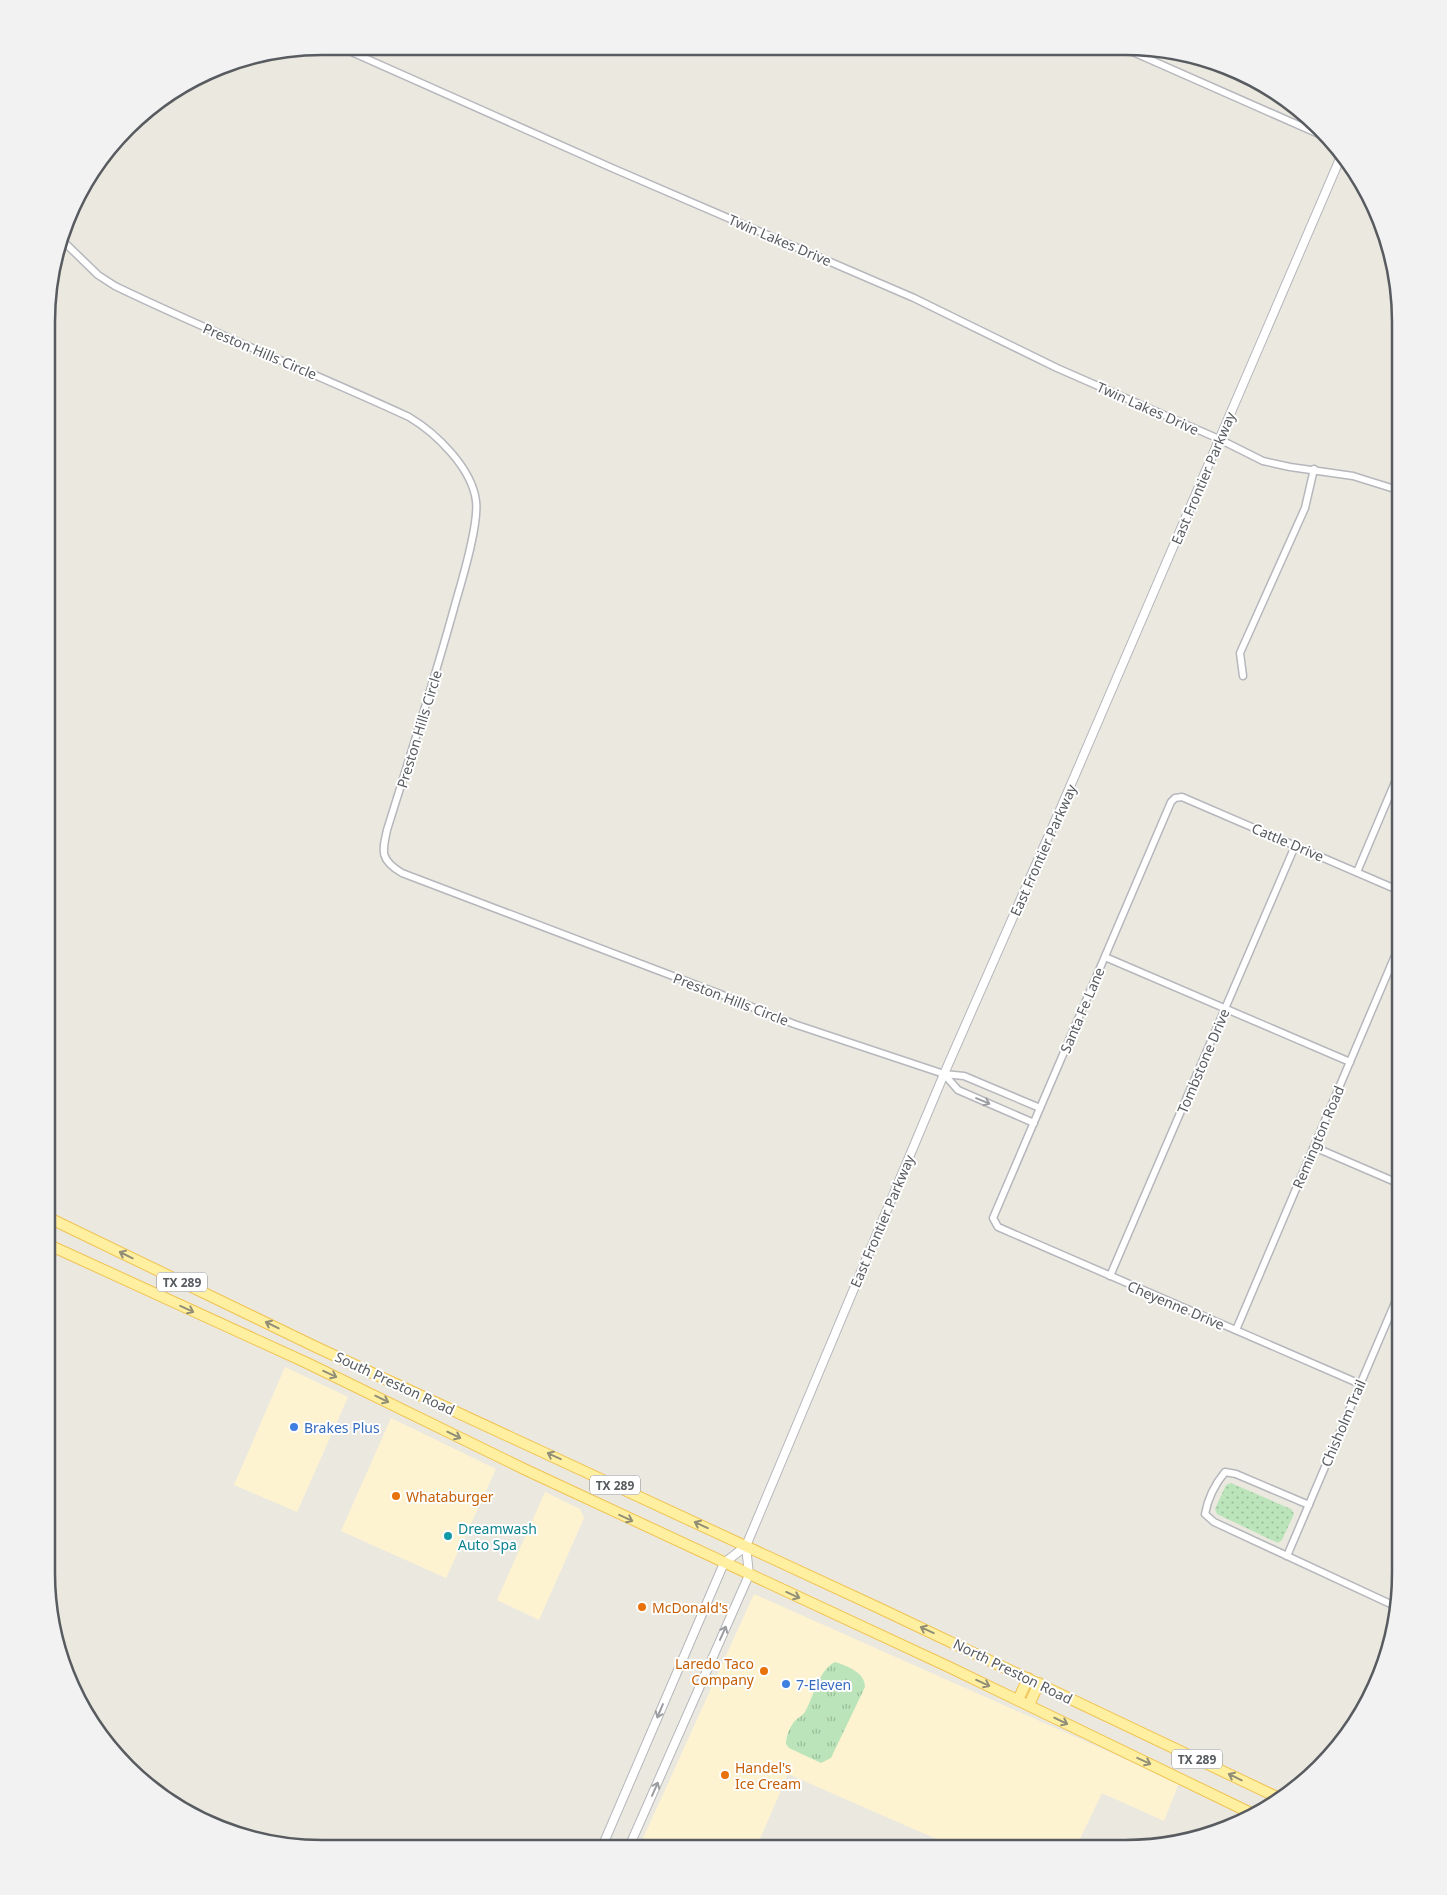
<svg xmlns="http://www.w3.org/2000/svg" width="1447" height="1895" font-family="'Noto Sans',sans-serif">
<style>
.commercial{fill:#fef3d1}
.grass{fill:url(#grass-tufts)}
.park{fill:url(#park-dots)}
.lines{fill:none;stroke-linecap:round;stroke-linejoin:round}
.minor-casing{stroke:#b5b7bc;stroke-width:9}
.tertiary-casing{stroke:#b5b7bc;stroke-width:10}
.primary-casing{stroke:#f1c352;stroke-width:12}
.minor{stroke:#fff;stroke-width:6}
.tertiary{stroke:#fff;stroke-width:8}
.primary{stroke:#ffefa0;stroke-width:10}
.oneway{stroke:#9b9da0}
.oneway2{stroke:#928f76}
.shop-dot{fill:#3f7fe0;stroke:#fff;stroke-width:2}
.food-dot{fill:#e8710a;stroke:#fff;stroke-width:2}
.culture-dot{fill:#0f9aa8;stroke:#fff;stroke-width:2}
.labels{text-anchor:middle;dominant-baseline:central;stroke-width:4;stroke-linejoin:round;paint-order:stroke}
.shield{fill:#fff;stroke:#8a8d90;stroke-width:1}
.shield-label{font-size:12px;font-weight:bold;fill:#585c60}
.street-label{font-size:14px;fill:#585c60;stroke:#fff}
.shop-label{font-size:14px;fill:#366cbe;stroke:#fff;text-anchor:start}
.food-label{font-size:14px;fill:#c56008;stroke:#fff;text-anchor:start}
.culture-label{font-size:14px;fill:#0d838f;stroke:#fff;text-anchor:start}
.rim{fill:none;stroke:#585c60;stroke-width:2.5}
</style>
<defs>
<pattern id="grass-tufts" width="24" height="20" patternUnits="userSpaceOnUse" patternTransform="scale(1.25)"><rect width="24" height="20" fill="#bbe4ba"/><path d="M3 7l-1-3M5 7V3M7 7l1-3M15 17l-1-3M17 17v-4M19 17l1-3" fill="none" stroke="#9bbc9b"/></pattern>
<pattern id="park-dots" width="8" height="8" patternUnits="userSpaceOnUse" patternTransform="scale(1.25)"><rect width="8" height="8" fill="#bbe4ba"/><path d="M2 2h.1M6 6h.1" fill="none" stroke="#9bbc9b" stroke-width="1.8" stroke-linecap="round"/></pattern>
</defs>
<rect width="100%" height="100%" fill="#ebe8df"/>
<g class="commercial">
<polygon points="285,1367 348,1397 297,1512 234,1485"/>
<polygon points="391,1418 496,1469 446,1578 341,1531"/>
<polygon points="545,1492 580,1509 584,1518 539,1620 497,1600"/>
<polygon points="754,1594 1179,1783 1164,1821 1102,1793 1079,1841 1032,1848 957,1848 788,1774 756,1848 639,1847"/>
</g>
<path class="grass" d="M835,1662C847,1666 865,1672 865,1687L831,1758L821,1763L789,1748L786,1744C786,1737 789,1728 794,1722C797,1718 802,1716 805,1712C814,1696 818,1671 835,1662Z"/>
<polygon class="park" points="1231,1483 1291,1509 1294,1514 1282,1540 1278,1543 1217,1514 1215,1509 1226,1485"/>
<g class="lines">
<g class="minor-casing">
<g id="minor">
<polyline points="338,46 612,168 914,298 1057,368 1219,439 1263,461 1290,467 1353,476 1401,491"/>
<polyline points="1126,49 1330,139"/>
<path d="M64,242L98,275L115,286C212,333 312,372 409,417C436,433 472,468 476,501C479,524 463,577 456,601C435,678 411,753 387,830C382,852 380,860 402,873L720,994L794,1024L944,1074L964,1076L1040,1108"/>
<polyline points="1243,676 1240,653 1305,508 1314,469"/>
<polyline points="1357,872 1401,768"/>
<polyline points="1105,957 1350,1062"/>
<polyline points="944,1074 958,1090 1034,1123"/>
<polyline points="1314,1147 1400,1184"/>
<polyline points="1110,1276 1295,846"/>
<polyline points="1236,1330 1400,944"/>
<polyline points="1360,1384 998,1227 993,1218 1171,802 1175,798 1182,797 1400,891"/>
<path d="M1309,1505L1236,1474L1225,1472C1215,1484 1208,1498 1205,1514L1214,1522L1397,1607"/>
<polyline points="1287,1556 1400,1291"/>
</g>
</g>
<g class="tertiary-casing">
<g id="tertiary">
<polyline points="602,1847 724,1563 746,1546 944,1074 1063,803 1342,154"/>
<polyline points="629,1847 749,1575 746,1546"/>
</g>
</g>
<g class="primary-casing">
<g id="primary">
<polyline points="47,1217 316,1347 879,1608 1279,1798"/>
<polyline points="47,1244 307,1363 524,1469 949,1667 1255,1815"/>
<polyline points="1018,1700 1028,1678"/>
<polyline points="1029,1705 1039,1683"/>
</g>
</g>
<use href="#minor" class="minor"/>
<use href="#tertiary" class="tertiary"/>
<use href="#primary" class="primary"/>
</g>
<defs><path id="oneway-shaft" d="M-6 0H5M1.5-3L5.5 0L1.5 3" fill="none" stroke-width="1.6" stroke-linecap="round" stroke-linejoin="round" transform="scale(1.25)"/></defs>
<g class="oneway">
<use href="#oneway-shaft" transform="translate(983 1101) rotate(23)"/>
<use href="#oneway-shaft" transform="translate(723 1633) rotate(-66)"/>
<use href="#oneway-shaft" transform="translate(660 1711) rotate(113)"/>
<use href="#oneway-shaft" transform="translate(655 1789) rotate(-66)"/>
</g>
<g class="oneway2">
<use href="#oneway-shaft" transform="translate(126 1255) rotate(-154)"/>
<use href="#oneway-shaft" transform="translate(187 1309) rotate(25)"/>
<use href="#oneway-shaft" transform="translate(272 1325) rotate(-154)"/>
<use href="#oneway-shaft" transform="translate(330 1374) rotate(25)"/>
<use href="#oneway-shaft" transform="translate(382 1399) rotate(26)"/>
<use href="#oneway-shaft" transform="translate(454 1435) rotate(26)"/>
<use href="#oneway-shaft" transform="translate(554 1456) rotate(-155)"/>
<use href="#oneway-shaft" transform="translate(626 1518) rotate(25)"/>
<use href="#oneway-shaft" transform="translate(701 1525) rotate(-155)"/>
<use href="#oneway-shaft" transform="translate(793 1595) rotate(24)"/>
<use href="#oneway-shaft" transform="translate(927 1630) rotate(-155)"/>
<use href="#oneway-shaft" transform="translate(983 1683) rotate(25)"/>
<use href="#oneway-shaft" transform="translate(1061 1721) rotate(26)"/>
<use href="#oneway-shaft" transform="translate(1144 1761) rotate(25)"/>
<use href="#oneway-shaft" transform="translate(1235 1777) rotate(-154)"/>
</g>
<g class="shop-dot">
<circle cx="294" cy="1427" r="5"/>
<circle cx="786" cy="1684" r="5"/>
</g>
<g class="food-dot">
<circle cx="396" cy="1496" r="5"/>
<circle cx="642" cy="1607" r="5"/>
<circle cx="764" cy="1671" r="5"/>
<circle cx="725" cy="1775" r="5"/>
</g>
<circle class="culture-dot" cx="448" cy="1536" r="5"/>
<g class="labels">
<g class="shield">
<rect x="157" y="1272.5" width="50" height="19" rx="4"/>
<rect x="590" y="1475.5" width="50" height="19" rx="4"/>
<rect x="1172" y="1749.5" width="50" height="19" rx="4"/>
</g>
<g class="shield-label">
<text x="182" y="1282">TX 289</text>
<text x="615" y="1485">TX 289</text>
<text x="1197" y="1759">TX 289</text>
</g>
<g class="street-label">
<text transform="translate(780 240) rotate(23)">Twin Lakes Drive</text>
<text transform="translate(260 351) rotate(23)">Preston Hills Circle</text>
<text transform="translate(1148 408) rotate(24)">Twin Lakes Drive</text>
<text transform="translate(1203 478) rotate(-67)">East Frontier Parkway</text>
<text transform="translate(419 729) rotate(-73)">Preston Hills Circle</text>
<text transform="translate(1288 842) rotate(23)">Cattle Drive</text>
<text transform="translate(1043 850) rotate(-66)">East Frontier Parkway</text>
<text transform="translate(731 999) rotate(21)">Preston Hills Circle</text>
<text transform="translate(1082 1010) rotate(-67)">Santa Fe Lane</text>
<text transform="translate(1203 1061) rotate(-67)">Tombstone Drive</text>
<text transform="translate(1318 1137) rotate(-67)">Remington Road</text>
<text transform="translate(882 1221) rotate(-67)">East Frontier Parkway</text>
<text transform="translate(1176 1305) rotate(23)">Cheyenne Drive</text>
<text transform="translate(395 1383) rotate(25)">South Preston Road</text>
<text transform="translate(1343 1423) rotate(-67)">Chisholm Trail</text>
<text transform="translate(1013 1671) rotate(26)">North Preston Road</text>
</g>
<g class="shop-label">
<text x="304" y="1427">Brakes Plus</text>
<text x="796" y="1684">7-Eleven</text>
</g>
<g class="food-label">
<text x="406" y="1496">Whataburger</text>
<text x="652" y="1607">McDonald's</text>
<text x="754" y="1663" text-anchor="end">Laredo Taco<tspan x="754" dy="16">Company</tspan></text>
<text x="735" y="1767">Handel's<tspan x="735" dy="16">Ice Cream</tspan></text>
</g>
<g class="culture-label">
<text x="458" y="1528">Dreamwash<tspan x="458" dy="16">Auto Spa</tspan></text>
</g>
</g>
<path d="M0 0H1447V1895H0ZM322 55H1125A267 267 0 0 1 1392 322V1573A267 267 0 0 1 1125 1840H322A267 267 0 0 1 55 1573V322A267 267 0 0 1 322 55Z" fill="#f2f2f2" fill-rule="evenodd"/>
<path class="rim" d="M322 55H1125A267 267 0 0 1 1392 322V1573A267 267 0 0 1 1125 1840H322A267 267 0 0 1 55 1573V322A267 267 0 0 1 322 55Z"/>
</svg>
